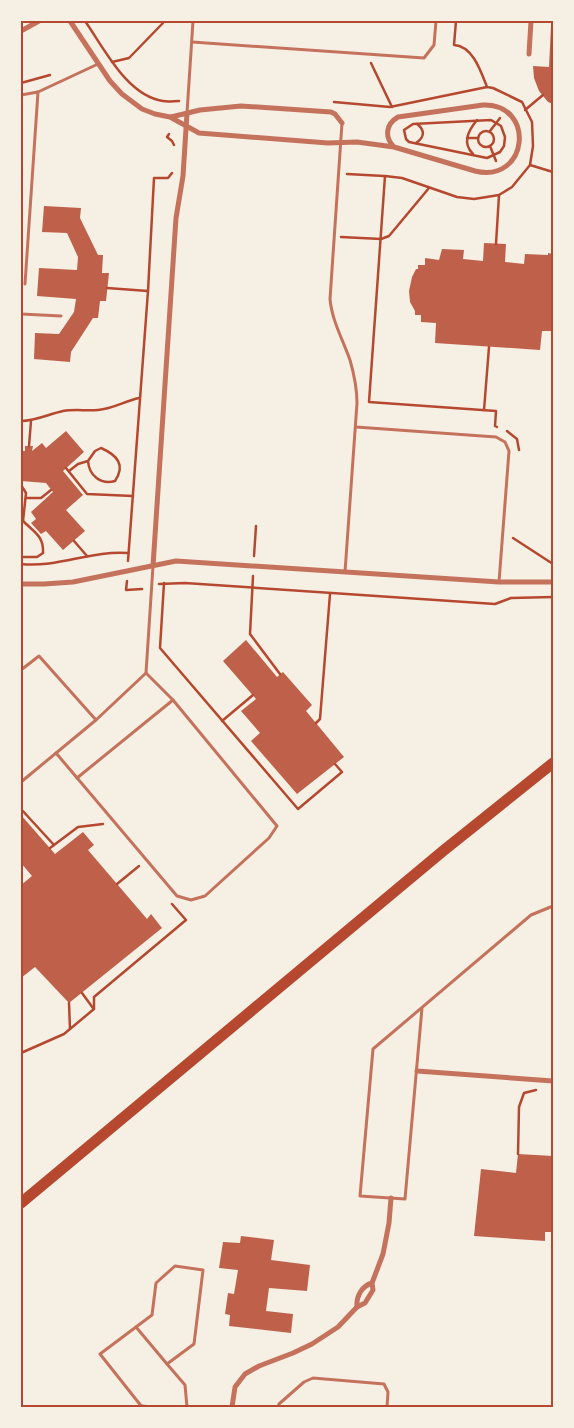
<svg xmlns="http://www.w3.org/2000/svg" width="574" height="1428" font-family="Commissioner,sans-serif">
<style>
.building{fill:#bf614a}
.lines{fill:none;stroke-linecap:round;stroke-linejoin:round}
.path{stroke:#b5482f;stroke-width:2.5}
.service{stroke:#c5725c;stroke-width:3}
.minor{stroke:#c5725c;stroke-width:5}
.primary{stroke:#b5482f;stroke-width:11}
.neatline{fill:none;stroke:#b5482f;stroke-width:2}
</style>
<rect width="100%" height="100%" fill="#f6efe4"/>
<g class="building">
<polygon points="551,26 553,26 553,104 548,102 539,91 534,78 533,66 549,67"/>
<polygon points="44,206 81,208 80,218 98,255 103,255 102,273 109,273 106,301 100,301 98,318 93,318 71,352 70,362 34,359 35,333 59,334 74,312 76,299 37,296 39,268 77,270 78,257 67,233 42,232"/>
<polygon points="484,243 506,244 505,262 524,264 525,254 548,255 548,253 553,254 553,331 542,331 540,350 435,343 436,323 421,322 421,315 415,315 415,311 410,302 409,291 412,277 416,269 418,269 418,265 425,265 425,258 439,260 442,249 464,250 463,259 483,261"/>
<polygon points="66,431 84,452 63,471 83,495 66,510 85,531 63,550 46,531 41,534 31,523 36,519 31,512 53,492 46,483 21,481 21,451 25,451 25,446 33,446 32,451 42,443 46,448"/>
<polygon points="246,640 277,677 283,672 312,705 306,711 344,757 297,794 251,741 260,733 241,711 256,699 223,661"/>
<polygon points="21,815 55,854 83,832 94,845 88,850 147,919 151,914 162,928 69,1003 35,967 21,978 21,954 23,952 21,950 21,885 32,876 21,863"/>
<polygon points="518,1154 553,1156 553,1232 545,1232 545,1241 474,1236 481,1169 516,1173"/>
<polygon points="241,1236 274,1240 271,1260 310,1265 307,1291 269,1288 266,1311 293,1314 291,1333 229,1326 230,1315 225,1314 228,1293 234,1294 238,1270 219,1268 223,1242 240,1243"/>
</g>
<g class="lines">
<g class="path">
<path d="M85,21C104,48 127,96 163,101C168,102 174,101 179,101"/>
<path d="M456,21L454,45C473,46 481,72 487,87L493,88L522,102L532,122L533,146L530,165L512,187L499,195L474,199L457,197L402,178L385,176L369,402L496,411L495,426L497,427"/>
<polyline points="112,62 129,58 163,23 162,21"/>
<polyline points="371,63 392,107"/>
<polyline points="21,83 50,75"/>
<polyline points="334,102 390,107 487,87"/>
<polyline points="525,110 543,95"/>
<polygon points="491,120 501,126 505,137 504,146 500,152 487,158 409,142 406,139 404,130 413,124"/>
<circle cx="486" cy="139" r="8"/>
<polyline points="490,131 500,118"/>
<polyline points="169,134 167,137 172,141 174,145"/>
<polyline points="467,138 478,138"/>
<path d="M416,143C425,137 425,130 417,124"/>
<polyline points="490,146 496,161"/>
<path d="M473,154C462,143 468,131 477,120"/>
<polyline points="530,165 553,172"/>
<polyline points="347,174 384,176"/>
<polyline points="341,237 381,239 389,236 429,188"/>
<polyline points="496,244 499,195"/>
<polyline points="107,288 148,291"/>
<polyline points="484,410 489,347"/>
<path d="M21,421C36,421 49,414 63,411C75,409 86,411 98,410C113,409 125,401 139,398"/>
<polyline points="507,431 517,439 519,450"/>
<polyline points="29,446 31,421"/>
<polyline points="66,468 87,494 133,496"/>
<path d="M69,471L78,464L88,461C89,475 100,485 115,481C126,465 117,455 101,448L95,451L88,461"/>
<polyline points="21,485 26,493 23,521"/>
<polyline points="26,498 41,498 51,490"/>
<polyline points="513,538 553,564"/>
<polyline points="74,541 87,556"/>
<polyline points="254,556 256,526"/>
<path d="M21,557H37L43,553C44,536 34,532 23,521"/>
<polyline points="128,561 148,291 154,178 168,178 172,173"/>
<path d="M21,564C58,568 92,550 128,553"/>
<polyline points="253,576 250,634 280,674"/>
<polyline points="127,581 126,590 142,589"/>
<polyline points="164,583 160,648 298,809 342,772 335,764"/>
<polyline points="159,584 185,583 495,604 511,598 553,597"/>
<polyline points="222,721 253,695"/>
<polyline points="316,723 320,719 330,594"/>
<polyline points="21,809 54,845"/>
<polyline points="50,848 78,827 103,824"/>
<polyline points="117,884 139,866"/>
<polyline points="82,993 93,1008"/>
<polyline points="69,1003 70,1029"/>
<polyline points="21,1053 64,1034 94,1009 94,997 186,920 172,904"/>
<polyline points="518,1154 519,1107 524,1093 536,1090"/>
</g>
<g class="service">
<polyline points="192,42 424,58 434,45 436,21"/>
<polyline points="21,95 38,92 98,64"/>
<polyline points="187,113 193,21"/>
<path d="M342,123L330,299C332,321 343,340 350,360C354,374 357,388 357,403L345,572"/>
<polyline points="25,284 38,92"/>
<polyline points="21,314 61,316"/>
<polyline points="356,427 496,437 505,442 509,451 499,582"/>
<polyline points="21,670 39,656 96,720"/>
<polyline points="56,753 177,896 191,900 205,896 269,838 277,826 173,700 146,673"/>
<polyline points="77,778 173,700"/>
<polyline points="21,782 96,720 146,673 153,566"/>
<polyline points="422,1008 405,1199 360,1196 373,1049 531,915 553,906"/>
<polyline points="136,1327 167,1364"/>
<polyline points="142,1406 153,1407"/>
<polyline points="142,1407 100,1354 152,1315 156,1283 175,1266 203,1270 194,1344 167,1364 185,1385 187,1407"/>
<polyline points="278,1407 279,1404 304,1382 313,1378 384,1384 388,1392 387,1407"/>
</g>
<g class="minor">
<path d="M70,21L110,81L122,94L142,109L155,114L170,117L199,133L328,143L357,142L394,147L475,171C529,184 536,103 483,105L398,117C386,124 384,137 394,147"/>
<polyline points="21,31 39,21"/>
<polyline points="529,54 531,21"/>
<polyline points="171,117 200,110 241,106 331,112 335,114 342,123"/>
<polyline points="153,566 176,218 183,176 187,113"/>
<polyline points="21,584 44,584 73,582 176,561 499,582 553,582"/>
<polyline points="417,1071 553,1081"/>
<path d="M357,1307C356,1296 362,1286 372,1283"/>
<polyline points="232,1407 235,1387 245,1374 259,1366 293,1353 312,1344 338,1327 357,1307 365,1303 373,1290 372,1283 383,1254 389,1223 391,1198"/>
</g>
<polyline class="primary" points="21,1203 443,851 553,763"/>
</g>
<rect width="574" height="1428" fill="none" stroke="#f6efe4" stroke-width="45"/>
<rect x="22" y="22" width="530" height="1384" class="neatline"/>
</svg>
